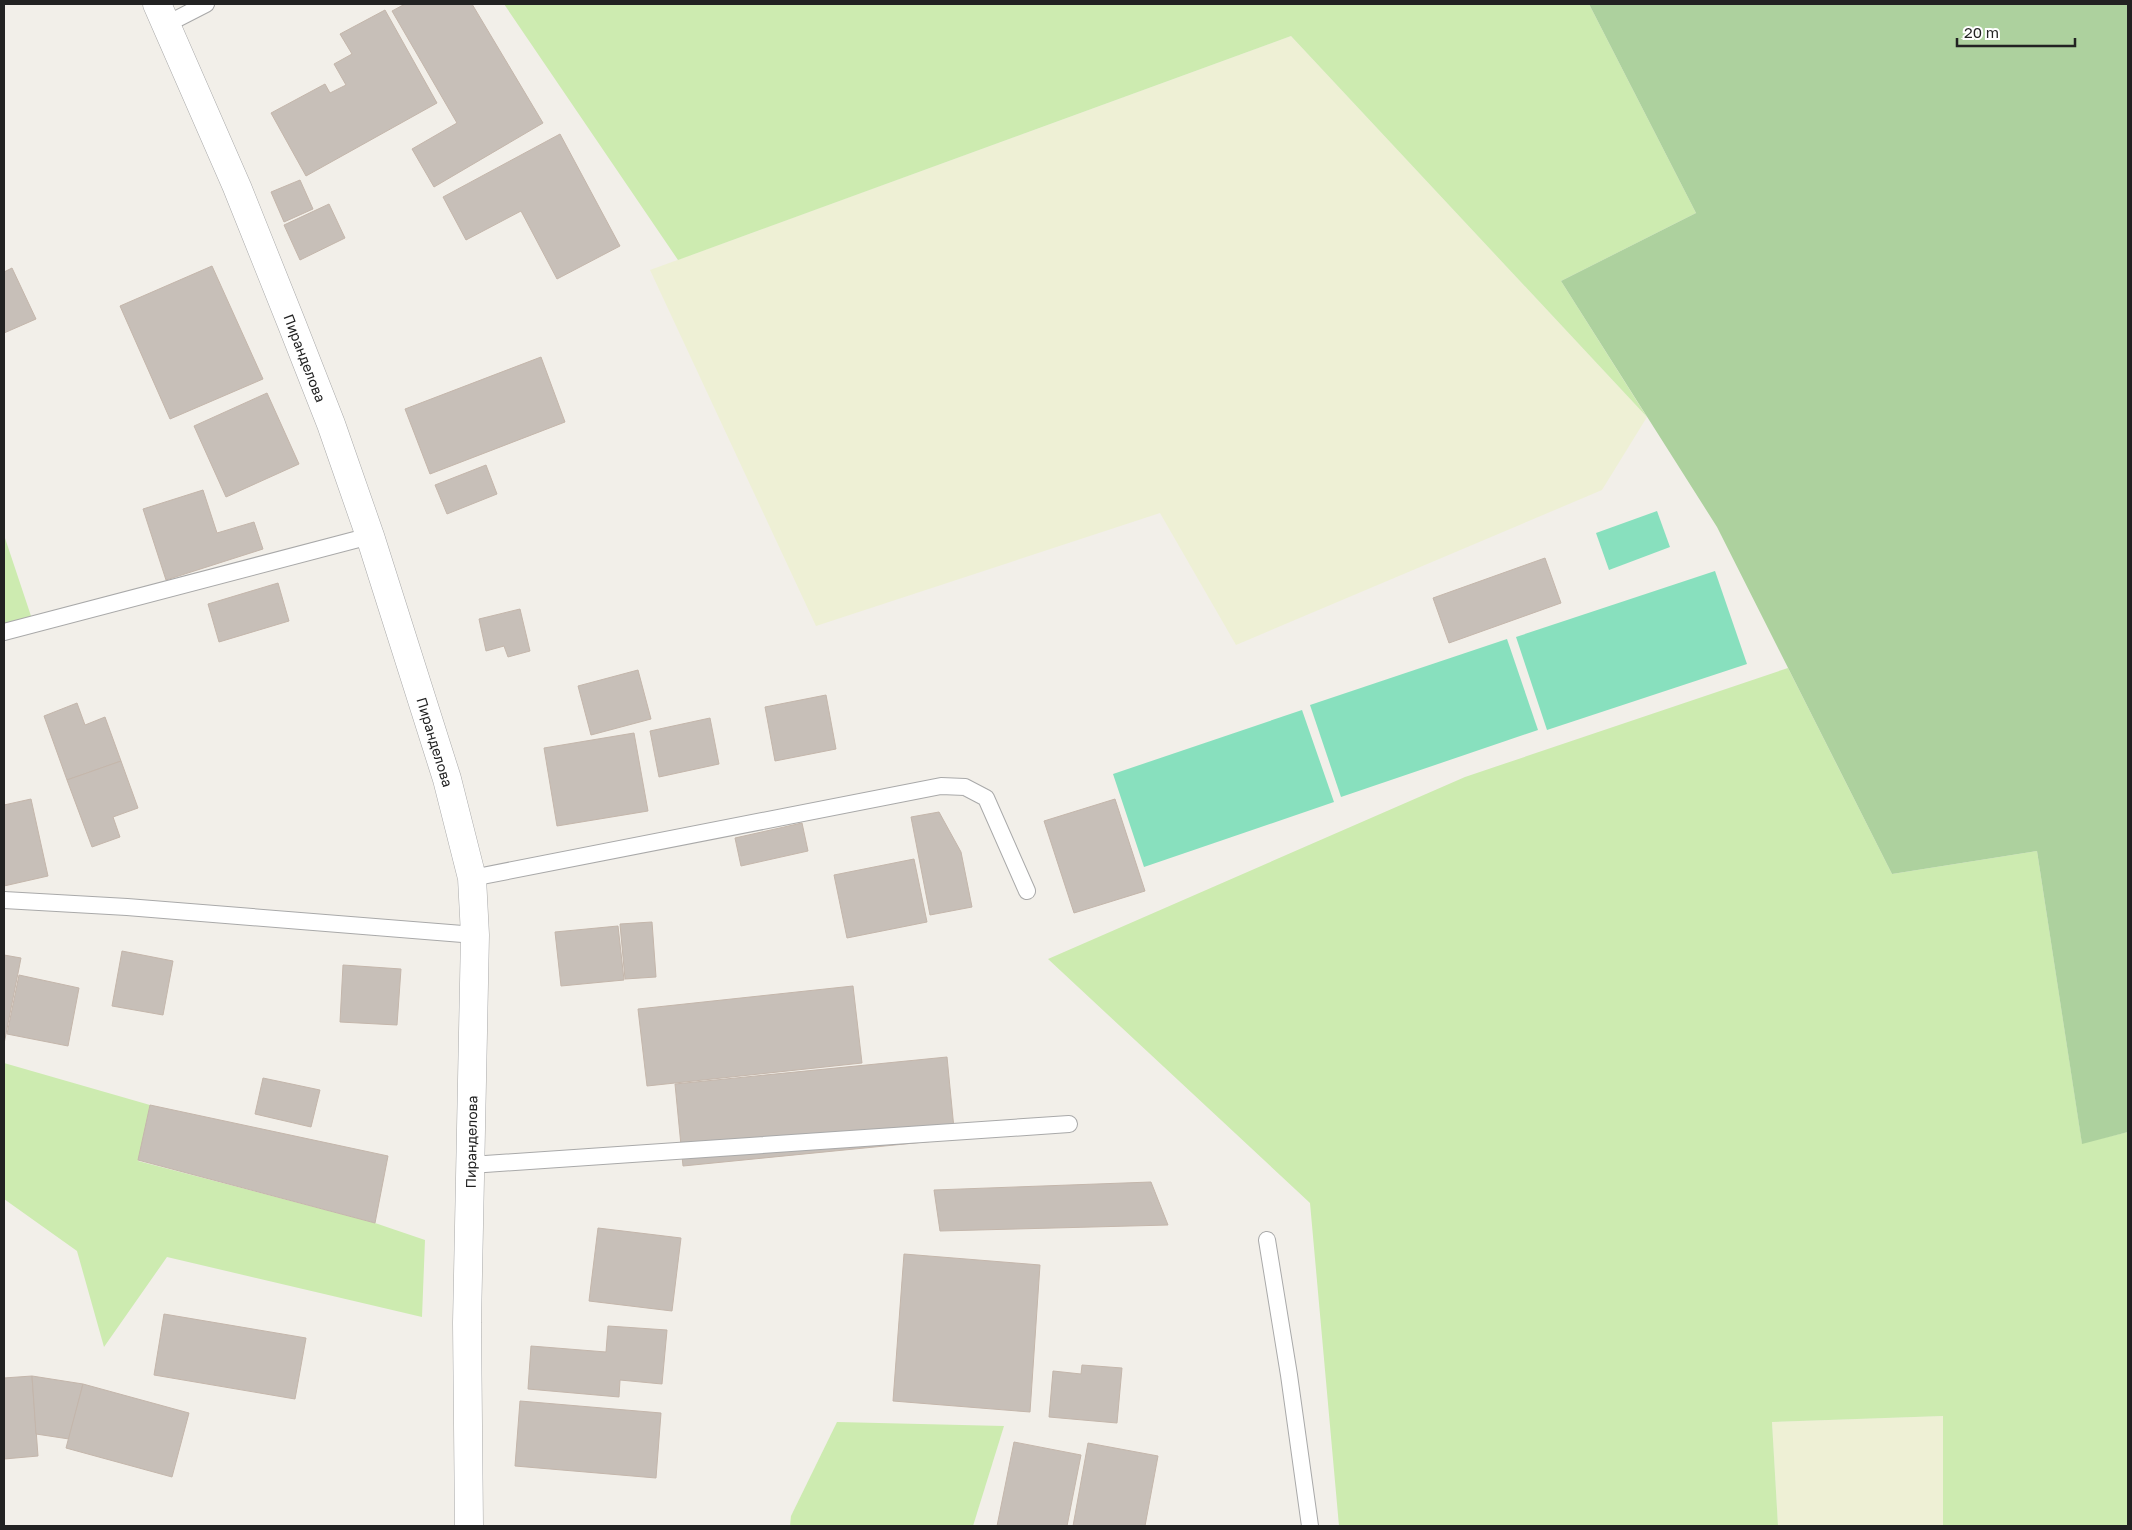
<svg xmlns="http://www.w3.org/2000/svg" width="2132" height="1530" font-family="'Golos Text',sans-serif">
<style>
.farmland{fill:#eef0d5}
.grass{fill:#cdebb0}
.forest{fill:#add19e}
.pitch{fill:#88e0be}
.building{fill:#c7bfb8;stroke:#c4b6ab}
.lines{fill:none;stroke-linecap:round;stroke-linejoin:round}
.service-casing{stroke:#a9a9a9;stroke-width:18}
.minor-casing{stroke:#a9a9a9;stroke-width:29}
.service{stroke:#fff;stroke-width:16}
.minor{stroke:#fff;stroke-width:28}
.labels{text-anchor:middle;dominant-baseline:central;stroke-width:4.5;stroke-linejoin:round;paint-order:stroke}
.street-label{font-size:14px;fill:#222;stroke:#fff}
</style>
<rect width="100%" height="100%" fill="#f2efe9"/>
<g class="farmland">
<polygon points="1291,36 1647,417 1602,490 1236,645 1160,513 816,626 650,270"/>
<polygon points="1943,1416 1943,1526 1778,1526 1772,1422"/>
</g>
<g class="grass">
<polygon points="504,4 1589,4 1696,213 1561,281 1647,417 1291,36 678,260"/>
<polygon points="4,535 34,625 4,633"/>
<polygon points="1788,668 1892,874 2037,851 2082,1143 2128,1132 2128,1526 1943,1526 1943,1416 1772,1422 1778,1526 1339,1526 1310,1203 1048,959 1465,777"/>
<polygon points="4,1063 150,1105 138,1161 375,1223 425,1240 422,1317 167,1257 104,1347 77,1251 4,1199"/>
<polygon points="837,1422 1004,1426 973,1526 790,1526 791,1516"/>
</g>
<polygon class="forest" points="1589,4 2128,4 2128,1132 2082,1144 2037,851 1892,874 1717,527 1561,281 1696,213"/>
<g class="pitch">
<polygon points="1657,511 1670,547 1609,570 1596,533"/>
<polygon points="1715,571 1747,664 1547,730 1516,637"/>
<polygon points="1507,639 1538,730 1341,797 1310,705"/>
<polygon points="1302,710 1334,802 1144,867 1113,774"/>
</g>
<g class="building">
<polygon points="405,4 472,4 543,123 434,187 412,149 457,123 392,11"/>
<polygon points="385,10 437,103 306,176 271,113 325,84 330,93 346,85 334,64 352,54 340,34"/>
<polygon points="560,134 620,246 557,279 521,211 466,240 443,197"/>
<polygon points="300,180 313,209 284,222 271,192"/>
<polygon points="329,204 345,238 300,260 284,225"/>
<polygon points="212,266 263,379 170,419 120,306"/>
<polygon points="12,268 36,319 4,333 4,272"/>
<polygon points="541,357 565,422 430,474 405,409"/>
<polygon points="267,393 299,464 226,497 194,426"/>
<polygon points="486,465 497,494 447,514 435,485"/>
<polygon points="203,490 217,533 254,522 263,549 166,580 143,509"/>
<polygon points="1545,558 1561,603 1449,643 1433,598"/>
<polygon points="278,583 289,621 219,642 208,604"/>
<polygon points="520,609 530,651 508,657 504,646 486,651 479,619"/>
<polygon points="638,670 651,719 591,735 578,686"/>
<polygon points="826,695 836,749 775,761 765,707"/>
<polygon points="77,703 85,725 105,717 121,761 67,780 44,716"/>
<polygon points="710,718 719,764 659,777 650,731"/>
<polygon points="634,733 648,811 557,826 544,748"/>
<polygon points="121,761 138,808 113,817 120,837 92,847 67,780"/>
<polygon points="31,799 48,876 4,886 4,805"/>
<polygon points="1115,799 1145,891 1074,913 1044,821"/>
<polygon points="939,812 961,852 972,907 930,915 911,817"/>
<polygon points="802,823 808,851 741,866 735,838"/>
<polygon points="914,859 927,922 847,938 834,875"/>
<polygon points="652,922 656,977 625,979 620,924"/>
<polygon points="618,926 624,980 561,986 555,932"/>
<polygon points="122,951 173,961 163,1015 112,1006"/>
<polygon points="4,955 21,958 4,1044"/>
<polygon points="343,965 401,969 397,1025 340,1022"/>
<polygon points="19,975 79,988 68,1046 7,1034"/>
<polygon points="853,986 862,1063 647,1086 638,1009"/>
<polygon points="947,1057 955,1139 683,1166 675,1084"/>
<polygon points="263,1078 320,1090 311,1127 255,1114"/>
<polygon points="150,1105 388,1156 375,1223 138,1160"/>
<polygon points="1151,1182 1168,1225 940,1231 934,1190"/>
<polygon points="598,1228 681,1238 672,1311 589,1301"/>
<polygon points="904,1254 1040,1265 1030,1412 893,1401"/>
<polygon points="164,1314 306,1338 295,1399 154,1375"/>
<polygon points="608,1326 667,1330 662,1384 620,1380 619,1397 528,1389 531,1346 606,1352"/>
<polygon points="1082,1365 1122,1368 1117,1423 1049,1417 1053,1371 1081,1374"/>
<polygon points="32,1376 38,1456 4,1459 4,1378"/>
<polygon points="32,1376 83,1384 69,1439 36,1434"/>
<polygon points="83,1384 189,1413 172,1477 66,1448"/>
<polygon points="520,1401 661,1413 656,1478 515,1466"/>
<polygon points="1014,1442 1081,1455 1067,1526 997,1526"/>
<polygon points="1088,1443 1158,1456 1145,1526 1073,1526"/>
</g>
<g class="lines">
<g class="service-casing">
<g id="service">
<polyline points="167,24 206,4"/>
<polyline points="4,632 370,536"/>
<polyline points="472,878 941,786 965,787 986,798 1027,891"/>
<polyline points="4,900 127,907 475,935"/>
<polyline points="471,1165 1069,1124"/>
<polyline points="1267,1240 1289,1375 1310,1526"/>
</g>
</g>
<g class="minor-casing">
<polyline id="minor" points="157,4 237,187 291,322 331,424 370,536 447,779 472,878 475,935 467,1323 469,1526"/>
</g>
<use href="#service" class="service"/>
<use href="#minor" class="minor"/>
</g>
<g class="labels">
<g class="street-label">
<text transform="translate(305 358) rotate(69)">Пиранделова</text>
<text transform="translate(435 742) rotate(73)">Пиранделова</text>
<text transform="translate(471 1142) rotate(-89)">Пиранделова</text>
</g>
</g>
<rect width="2132" height="1530" fill="none" stroke="#222222" stroke-width="10"/>
<path d="M1957 38v8h118v-8" fill="none" stroke="#222222" stroke-width="2.5"/>
<text x="1964" y="38" font-size="15" fill="#222222" stroke="#ffffff" stroke-width="4" paint-order="stroke">20 m</text>
</svg>
